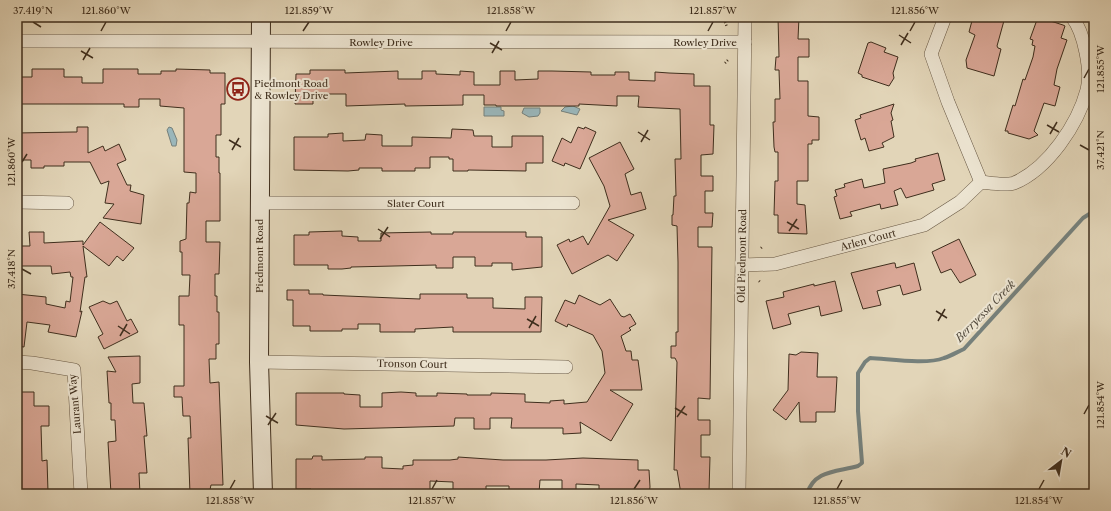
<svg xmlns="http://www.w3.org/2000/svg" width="1111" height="511" font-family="'Libre Caslon Text',serif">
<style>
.water{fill:#9ab6ba;stroke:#76807b}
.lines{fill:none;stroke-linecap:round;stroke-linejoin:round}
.stream{stroke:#76807b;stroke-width:4}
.building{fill:#d9a796;stroke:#3f2e1d}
.minor-casing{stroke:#685844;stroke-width:14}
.secondary-casing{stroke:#3f2e1d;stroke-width:20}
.path{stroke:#3f2e1d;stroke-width:2.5;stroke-dasharray:1 2;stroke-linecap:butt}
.minor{stroke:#ece4d1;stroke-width:13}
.secondary{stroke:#ece4d1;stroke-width:18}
.ticks{fill:none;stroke:#3f2e1d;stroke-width:1.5}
.labels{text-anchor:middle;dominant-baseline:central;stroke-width:4;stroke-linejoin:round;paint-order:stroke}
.street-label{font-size:10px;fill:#3f2e1d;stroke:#ece4d1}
.poi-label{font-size:10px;fill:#3f2e1d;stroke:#ece4d1;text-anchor:start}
.water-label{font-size:11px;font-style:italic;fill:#51493c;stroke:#ece4d1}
.neatline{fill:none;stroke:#3f2e1d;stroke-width:1.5}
.ticks-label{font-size:10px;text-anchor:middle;fill:#3f2e1d}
</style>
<rect width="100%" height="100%" fill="#e2d5b8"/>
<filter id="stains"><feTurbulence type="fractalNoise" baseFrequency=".005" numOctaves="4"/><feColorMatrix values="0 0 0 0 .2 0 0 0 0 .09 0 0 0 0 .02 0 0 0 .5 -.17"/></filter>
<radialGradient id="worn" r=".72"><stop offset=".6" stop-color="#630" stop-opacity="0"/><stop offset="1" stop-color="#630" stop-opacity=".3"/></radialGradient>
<g class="water">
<polygon points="573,106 580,109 577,115 561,111 565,107"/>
<polygon points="484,107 501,107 501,110 504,111 504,116 484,116"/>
<polygon points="524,108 540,108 540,113 538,116 529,117 522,113"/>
<polygon points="169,127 172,128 177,140 176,146 172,146 167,130"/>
</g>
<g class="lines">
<path class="stream" d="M807,494C814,470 837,472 858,466L862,463L858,411V373L865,362L870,358C890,359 926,365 944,358C951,356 957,352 964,349L1083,218L1094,211"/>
</g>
<g class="building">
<polygon points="778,17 799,17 798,39 809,39 809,57 798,57 798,81 808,81 808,116 819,117 819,140 812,140 812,144 808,144 808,181 797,181 797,204 805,205 807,234 778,233 778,215 774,215 775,181 778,181 778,152 775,152 774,147 773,122 775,122 775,99 780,99 779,70 775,70 776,57 779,57"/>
<polygon points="973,17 1005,17 997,46 998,48 1001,49 994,76 967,68 966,60 975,35 969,32"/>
<polygon points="1038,17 1063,25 1065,26 1061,38 1067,40 1057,69 1054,85 1060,87 1055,106 1044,103 1034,131 1038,135 1029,139 1008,133 1008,131 1005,131 1013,105 1015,106 1023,79 1025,80 1033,57 1035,46 1032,45 1033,40 1030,39"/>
<polygon points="871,42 886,48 884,52 898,57 893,73 894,78 889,86 862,77 862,75 858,73 868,43"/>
<polygon points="32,69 64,69 64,77 82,77 82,83 103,83 103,69 138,69 138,74 161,74 161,71 176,71 176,69 210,70 210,73 225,73 225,104 221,104 221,135 216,135 216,157 219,157 219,173 220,173 220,221 206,221 206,242 220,242 219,274 215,274 215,296 217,296 217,312 219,312 219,344 216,344 216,359 209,359 210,383 219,382 223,485 211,485 209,494 190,494 188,438 191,438 190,416 183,416 182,397 174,397 174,386 184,386 184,325 179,325 179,296 189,296 190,275 182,275 182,252 180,252 180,241 186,239 187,203 189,203 190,192 196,193 196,173 184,172 184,108 160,106 160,99 139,99 139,107 124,107 124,104 17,104 17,77 32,77"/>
<polygon points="310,70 345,70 345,73 398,71 398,79 422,79 422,71 436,71 436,74 460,75 460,71 474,72 474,85 500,85 500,71 515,71 515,80 538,79 538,71 552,71 591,72 591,75 615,75 615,72 629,72 629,80 655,81 655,72 669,73 694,74 694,86 710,86 710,125 714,125 713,154 701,155 701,176 713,176 713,191 705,191 705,213 713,213 712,227 698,227 698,247 712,247 710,399 698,398 698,420 710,420 710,435 701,435 701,457 710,457 709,492 704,492 704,494 681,494 677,470 674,470 677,362 675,358 671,358 671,346 676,346 676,332 678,332 678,262 677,226 672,225 672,215 673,215 674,196 676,196 675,159 681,159 680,109 638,107 639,96 617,96 617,106 579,104 579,106 496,106 496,105 484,105 484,95 463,95 463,105 405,106 405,104 346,106 346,94 313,94 313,104 295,104 296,74 310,74"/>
<polygon points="894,104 891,113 893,120 891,121 894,137 882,143 884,147 869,151 865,138 861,140 855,120 861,118 860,115"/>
<polygon points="77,127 88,127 88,153 103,146 105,151 119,144 126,160 117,164 127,185 131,185 130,191 144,195 141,224 103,218 114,204 105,203 109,181 101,184 90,162 64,162 64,166 44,166 44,168 31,168 31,160 17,160 17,133 73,132 77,132"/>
<polygon points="578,127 584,129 585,127 596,132 580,169 565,163 564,166 552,161 562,138 571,143"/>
<polygon points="452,129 473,130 474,136 492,136 492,147 512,147 512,136 543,136 543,163 526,163 526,171 468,170 468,171 453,171 453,159 449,159 449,157 430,157 430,168 415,168 415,171 382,171 382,168 359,168 359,170 348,171 294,170 294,137 328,137 328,134 343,133 343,141 365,140 366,134 382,135 382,146 412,146 412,137 451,138"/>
<polygon points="620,142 634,169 625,174 631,195 641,192 646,209 608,220 634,235 617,261 608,255 572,274 557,245 569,239 570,242 583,236 588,245 610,206 604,186 589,158"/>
<polygon points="938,153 945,180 932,184 934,190 906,198 901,188 894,191 898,205 881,209 880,204 850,212 852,216 840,219 834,197 837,196 835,190 845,187 844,184 862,179 864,188 885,183 883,169 911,163 916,161 915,159"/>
<polygon points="100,222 134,248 123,261 117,256 109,266 83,246 87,277 85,277 80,312 82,311 76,337 48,332 50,325 27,322 24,347 17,346 17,294 46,297 46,304 65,308 66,301 70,302 73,277 71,277 70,272 52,274 51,266 17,266 17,246 30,246 29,232 44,232 44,243 83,241 83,245"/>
<polygon points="342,231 342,236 358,237 358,241 381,241 381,233 431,232 431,234 453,234 453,232 526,232 526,237 542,237 542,267 512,270 512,263 492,263 492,266 475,266 475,257 453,257 453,268 436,268 436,265 394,266 351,267 351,268 342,269 328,269 328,265 294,265 294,235 309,235 309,232"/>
<polygon points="959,239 976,275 960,283 951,269 941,273 932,252"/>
<polygon points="893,263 895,263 896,268 914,263 921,290 903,295 900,285 877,291 881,305 863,309 851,273"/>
<polygon points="835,281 842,311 821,316 819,306 788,314 791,324 773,329 766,301 784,297 783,292 814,284 814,286"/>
<polygon points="287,290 309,290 309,294 323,294 323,295 394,298 420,299 420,294 467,294 467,298 493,298 493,308 525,309 525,297 542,297 541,332 453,332 453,327 415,329 415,332 380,332 380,324 358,324 358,329 342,329 342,331 310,331 310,326 293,326 293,300 287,300"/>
<polygon points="579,295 600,305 610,299 621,316 624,317 630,314 636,324 629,328 631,330 621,336 626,351 631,351 632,360 638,360 642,390 610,390 633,404 611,441 580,422 581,433 563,434 563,428 511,428 512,418 490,418 490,429 474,429 474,418 455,418 454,426 344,429 296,425 296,393 344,393 344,394 360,395 360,407 382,407 382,393 401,392 416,393 416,396 437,396 437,393 467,394 467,395 491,395 491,393 525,394 525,402 550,403 550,401 564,400 564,404 587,402 605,373 602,351 593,335 568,324 567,327 555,321 565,300 575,304"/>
<polygon points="103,301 110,304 117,301 127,321 131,319 138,332 104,349 98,337 103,334 89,307"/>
<polygon points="801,352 818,353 817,377 837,377 835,412 816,412 816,422 800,422 799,402 786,420 773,410 788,390 789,354 796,355"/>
<polygon points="140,356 140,383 132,384 133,403 144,403 147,436 144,436 147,473 139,473 140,494 111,494 108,442 116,441 115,420 111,420 111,403 109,403 107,371 116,372 108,357"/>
<polygon points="19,392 34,392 34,406 49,406 49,426 41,426 42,461 47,460 48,492 17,494"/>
<polygon points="313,456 322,456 322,460 365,459 365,457 382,457 382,468 403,469 403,466 413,465 413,460 450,460 458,459 458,457 503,460 546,460 583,458 638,460 638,470 649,470 650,487 649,493 635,494 635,490 613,490 613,493 599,493 599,485 576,484 576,494 562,494 562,480 540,480 539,493 509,493 509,486 486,486 486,494 453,494 453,482 430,481 430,490 416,490 416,493 382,493 382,490 359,490 359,493 312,492 311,489 296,489 296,459 312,459"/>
</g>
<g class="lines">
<g class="minor-casing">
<g id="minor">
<polyline points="945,17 931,54 948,102 981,182"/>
<polyline points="17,41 745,42"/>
<polyline points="17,202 67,203"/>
<polyline points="260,203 573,203"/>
<path d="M742,265L775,264L924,225L960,202L981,182C990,183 1006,186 1014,183C1048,169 1078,124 1087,90C1092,71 1084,32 1072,17"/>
<polyline points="17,362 32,363 74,370 81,494"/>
<polyline points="259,362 566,367"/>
<polyline points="739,494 745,17"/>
</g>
</g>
<g class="secondary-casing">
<polyline id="secondary" points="261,17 259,362 263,494"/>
</g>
<g class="path">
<polyline points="725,22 727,27"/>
<polyline points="725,63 729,59"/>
<polyline points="761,248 763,246"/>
<polyline points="759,281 761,283"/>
</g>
<use href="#minor" class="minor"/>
<use href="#secondary" class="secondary"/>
</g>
<path class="ticks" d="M33,22L41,27M101,31L106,22M303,31L309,22M506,31L511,22M708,31L713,22M910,31L915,22M899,35L911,43M490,43L502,50M901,45L908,33M81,51L93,58M492,53L499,41M83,60L90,48M1084,78L1089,69M1047,125L1059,132M638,132L650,140M1050,134L1057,122M229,140L241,147M641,142L648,130M1080,145L1089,150M232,150L239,138M22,162L27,154M787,222L799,229M378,229L390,237M789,231L797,219M380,239L388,227M22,269L31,274M936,311L947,318M527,319L539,326M938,321L945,309M118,326L130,334M529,328L536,316M120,336L127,324M675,408L687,415M1084,414L1089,405M266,416L278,423M677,417L685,406M268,425L276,413M230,489L235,480M432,489L437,480M634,489L640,480M837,489L842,480M1039,489L1044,480"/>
<defs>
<g id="bus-ring" transform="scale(1.15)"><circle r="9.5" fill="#ece4d1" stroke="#8f2418" stroke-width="1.5"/><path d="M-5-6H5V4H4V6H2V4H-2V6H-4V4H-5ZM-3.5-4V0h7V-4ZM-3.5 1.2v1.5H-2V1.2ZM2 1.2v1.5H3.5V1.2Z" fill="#8f2418"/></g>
</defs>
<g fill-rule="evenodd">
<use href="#bus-ring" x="238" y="89"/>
</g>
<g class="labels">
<g class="street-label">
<text x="381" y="42">Rowley Drive</text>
<text x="705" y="42">Rowley Drive</text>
<text x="416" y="203">Slater Court</text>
<text transform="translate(868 240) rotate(-15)">Arlen Court</text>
<text transform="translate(259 256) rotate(-90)">Piedmont Road</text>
<text transform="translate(742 256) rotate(-89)">Old Piedmont Road</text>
<text transform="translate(412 364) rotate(1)">Tronson Court</text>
<text transform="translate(75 404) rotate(-95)">Laurant Way</text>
</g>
<g class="poi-label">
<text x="254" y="83">Piedmont Road<tspan x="254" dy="12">&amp; Rowley Drive</tspan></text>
</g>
<g class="water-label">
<text transform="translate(985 311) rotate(-46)">Berryessa Creek</text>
</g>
</g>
<rect width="1111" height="511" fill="none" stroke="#e2d5b8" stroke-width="44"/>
<g transform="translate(1061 461) rotate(31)" stroke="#ece4d1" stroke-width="3" paint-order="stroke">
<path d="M0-3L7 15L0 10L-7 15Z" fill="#3f2e1d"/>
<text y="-6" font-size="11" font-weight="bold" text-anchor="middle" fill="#3f2e1d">N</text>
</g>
<rect x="22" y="22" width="1067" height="467" class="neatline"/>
<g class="ticks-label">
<text x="33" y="14">37.419°N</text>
<text x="106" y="14">121.860°W</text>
<text x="309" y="14">121.859°W</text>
<text x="511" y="14">121.858°W</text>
<text x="713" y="14">121.857°W</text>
<text x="915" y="14">121.856°W</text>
<text transform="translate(1100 69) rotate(-90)" y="4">121.855°W</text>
<text transform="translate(1100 150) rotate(-90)" y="4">37.421°N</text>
<text transform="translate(11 162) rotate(-90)" y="4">121.860°W</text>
<text transform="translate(11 269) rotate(-90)" y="4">37.418°N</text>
<text transform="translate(1100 405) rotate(-90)" y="4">121.854°W</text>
<text x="230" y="504">121.858°W</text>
<text x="432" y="504">121.857°W</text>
<text x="634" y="504">121.856°W</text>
<text x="837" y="504">121.855°W</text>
<text x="1039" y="504">121.854°W</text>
</g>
<rect width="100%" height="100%" filter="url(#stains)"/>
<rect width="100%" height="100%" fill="url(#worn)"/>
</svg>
